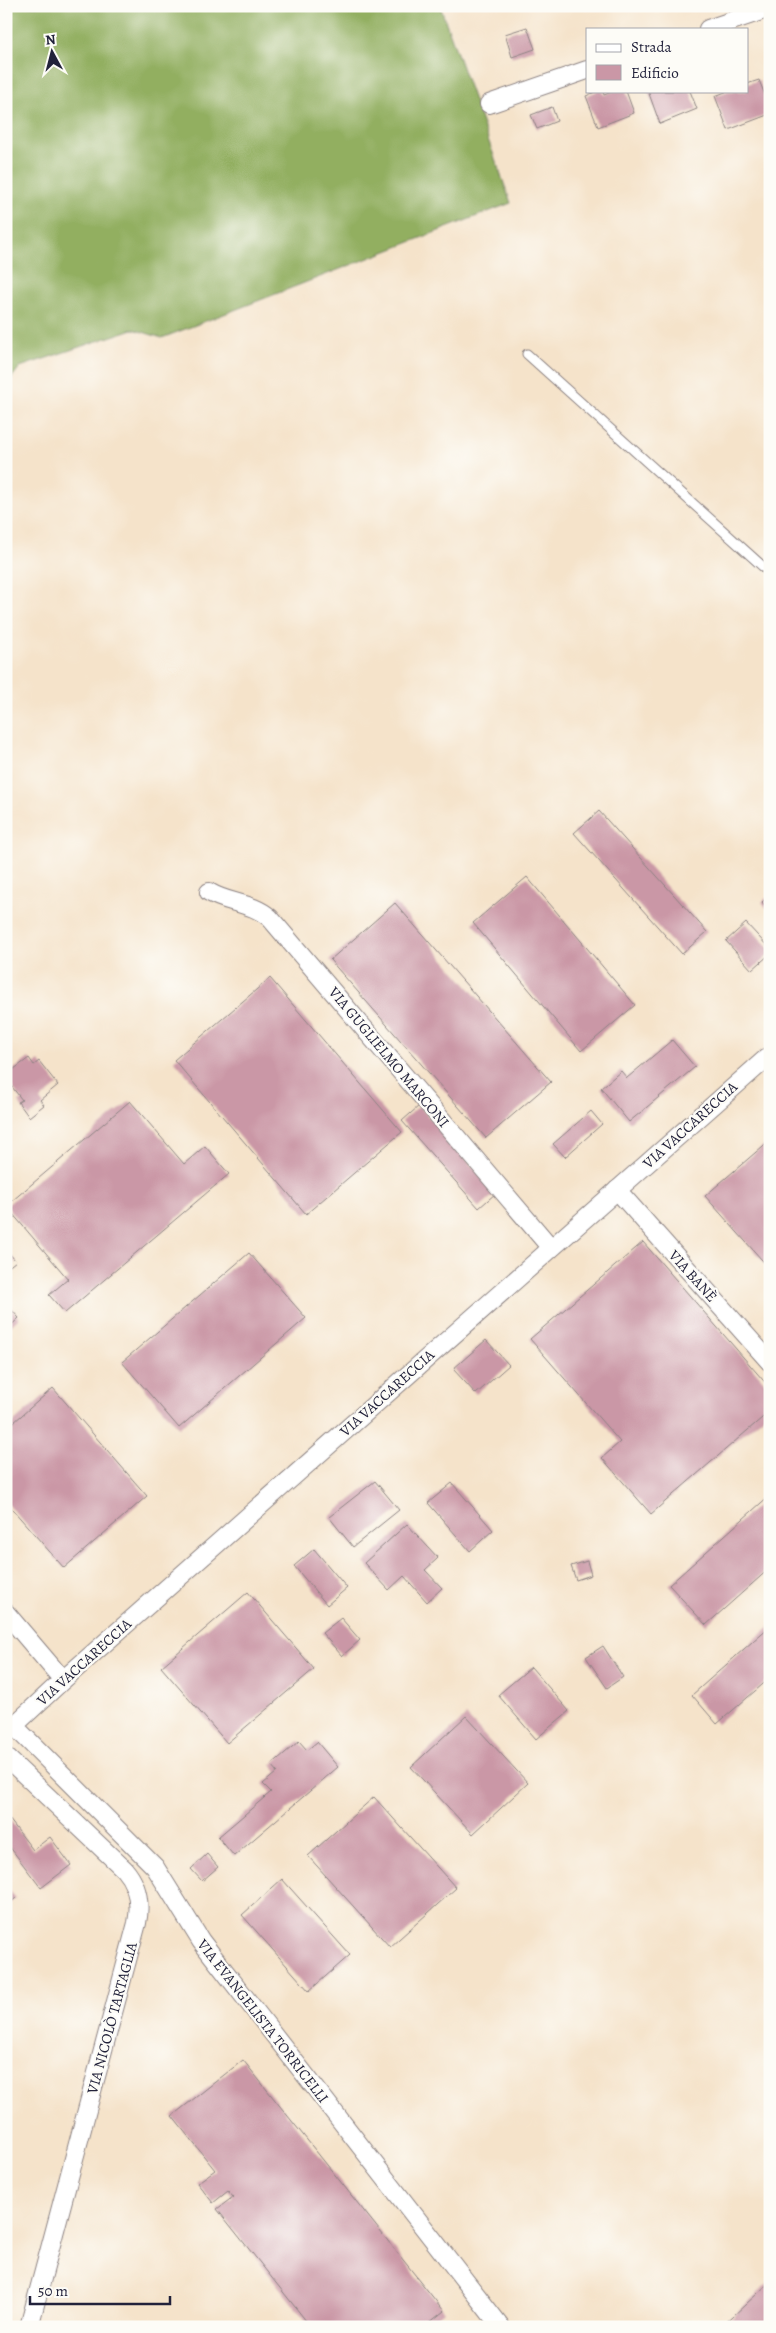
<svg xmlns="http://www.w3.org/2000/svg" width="776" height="2333" font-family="Alegreya,serif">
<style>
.forest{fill:#92af61;stroke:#5a684e}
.building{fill:#ca97a6}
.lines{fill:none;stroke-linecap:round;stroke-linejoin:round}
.lane-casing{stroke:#8c8282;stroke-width:11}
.street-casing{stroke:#8c8282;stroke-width:20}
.lane{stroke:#fff;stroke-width:9}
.street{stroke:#fff;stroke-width:18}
.labels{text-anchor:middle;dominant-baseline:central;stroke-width:4.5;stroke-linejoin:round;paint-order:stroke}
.street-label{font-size:15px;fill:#22223b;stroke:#fdfcf7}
</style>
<rect width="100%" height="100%" fill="#fdfcf7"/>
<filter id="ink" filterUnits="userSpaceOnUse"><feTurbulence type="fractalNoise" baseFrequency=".02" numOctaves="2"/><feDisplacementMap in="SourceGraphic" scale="10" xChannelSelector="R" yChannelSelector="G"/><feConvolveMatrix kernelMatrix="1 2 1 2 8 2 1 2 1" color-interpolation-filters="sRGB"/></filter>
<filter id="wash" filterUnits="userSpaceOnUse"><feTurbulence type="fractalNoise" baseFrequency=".0096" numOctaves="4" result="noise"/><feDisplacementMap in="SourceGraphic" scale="20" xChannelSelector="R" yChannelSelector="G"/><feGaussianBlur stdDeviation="1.12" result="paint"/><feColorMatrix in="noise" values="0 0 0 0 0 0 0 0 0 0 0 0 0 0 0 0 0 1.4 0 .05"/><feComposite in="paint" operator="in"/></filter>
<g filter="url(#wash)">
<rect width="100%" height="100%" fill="#f5e3ca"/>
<polygon class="forest" points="6,6 440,6 511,203 162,338 133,329 20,367 6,385"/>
<g id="blocks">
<g class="building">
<polygon points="527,27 535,49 512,57 505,34"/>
<polygon points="759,80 770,108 770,114 728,130 715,96 728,91 747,91 747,84"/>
<polygon points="597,91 603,91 604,95 614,91 626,91 634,113 598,127 586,96"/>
<polygon points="648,91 690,91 697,109 660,124"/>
<polygon points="552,107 557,121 537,129 531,115"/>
<polygon points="599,811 707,932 682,954 574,833"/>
<polygon points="527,877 635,1005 581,1051 473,923"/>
<polygon points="770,895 770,912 762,902"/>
<polygon points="395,903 551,1082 486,1138 330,960"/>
<polygon points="746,923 770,949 770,954 752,970 726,941"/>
<polygon points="270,978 402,1132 306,1214 174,1060"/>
<polygon points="672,1040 695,1067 629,1122 601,1088 621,1071 627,1078"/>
<polygon points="29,1058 34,1065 39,1061 58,1085 40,1100 44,1105 29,1117 18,1102 22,1100 6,1079 6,1075"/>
<polygon points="130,1101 184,1164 205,1146 229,1174 65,1313 49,1295 68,1279 6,1206"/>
<polygon points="419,1106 496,1193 479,1208 402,1121"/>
<polygon points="591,1111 602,1124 565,1157 553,1144"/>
<polygon points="770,1140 770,1269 705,1196"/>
<polygon points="643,1242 770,1388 770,1411 651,1514 602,1458 620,1442 530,1339"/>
<polygon points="6,1250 16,1261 6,1269"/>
<polygon points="249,1253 306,1318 179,1428 122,1362"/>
<polygon points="6,1304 19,1318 6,1330"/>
<polygon points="486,1340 509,1365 476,1394 453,1369"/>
<polygon points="53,1388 147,1496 64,1568 6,1502 6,1429"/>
<polygon points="375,1481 399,1510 353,1547 329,1517"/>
<polygon points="452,1483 493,1530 470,1551 428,1503"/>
<polygon points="770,1495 770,1568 706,1625 669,1585"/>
<polygon points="407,1524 438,1558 425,1570 442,1588 427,1602 404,1576 389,1590 364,1563"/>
<polygon points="314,1549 347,1588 327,1605 294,1566"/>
<polygon points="587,1561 591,1575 576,1580 571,1566"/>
<polygon points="248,1592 314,1669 227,1743 161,1667"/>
<polygon points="341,1618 360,1640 342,1656 322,1633"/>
<polygon points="770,1626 770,1678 717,1724 692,1695"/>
<polygon points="603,1646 623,1677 607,1688 586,1657"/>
<polygon points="531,1667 569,1711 536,1739 498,1695"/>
<polygon points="466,1716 528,1783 473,1834 411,1767"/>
<polygon points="299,1741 307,1750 317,1742 338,1767 234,1856 218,1837 271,1792 263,1784 277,1772 271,1765"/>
<polygon points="374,1797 456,1888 390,1947 308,1856"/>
<polygon points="9,1819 33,1850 50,1837 71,1865 41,1888 6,1842 6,1821"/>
<polygon points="207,1854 218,1867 202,1881 191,1869"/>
<polygon points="282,1879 350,1955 309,1991 242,1915"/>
<polygon points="6,1887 16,1898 6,1906"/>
<polygon points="243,2060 444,2311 424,2327 311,2327 217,2209 233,2197 228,2191 213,2203 197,2183 215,2170 172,2116"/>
<polygon points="770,2282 770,2327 721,2327"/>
</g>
</g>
</g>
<g filter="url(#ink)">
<use href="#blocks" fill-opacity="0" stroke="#8c8282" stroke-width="1"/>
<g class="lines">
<g class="lane-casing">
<polyline id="lane" points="527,354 770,573"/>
</g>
<g class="street-casing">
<g id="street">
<polyline points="708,29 770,8"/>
<polyline points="489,104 587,70"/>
<path d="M209,892C228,904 252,902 270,918L551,1248"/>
<polyline points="617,1190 770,1362"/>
<polyline points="6,1613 63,1680"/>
<polyline points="14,1726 155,1867 201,1941 501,2327"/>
<polyline points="6,1733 63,1680 770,1055"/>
<path d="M6,1757L124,1869C138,1885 141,1903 137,1923L29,2327"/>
</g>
</g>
<use href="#lane" class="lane"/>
<use href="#street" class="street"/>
</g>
</g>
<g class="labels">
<g class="street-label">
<text transform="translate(389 1057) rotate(50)">VIA GUGLIELMO MARCONI</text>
<text transform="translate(690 1125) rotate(-42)">VIA VACCARECCIA</text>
<text transform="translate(693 1276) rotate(48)">VIA BANÈ</text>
<text transform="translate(387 1393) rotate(-42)">VIA VACCARECCIA</text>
<text transform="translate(84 1662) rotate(-42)">VIA VACCARECCIA</text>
<text transform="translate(112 2018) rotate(-75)">VIA NICOLÒ TARTAGLIA</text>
<text transform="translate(263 2021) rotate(52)">VIA EVANGELISTA TORRICELLI</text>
</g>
</g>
<rect width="776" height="2333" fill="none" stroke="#fdfcf7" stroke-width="25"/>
<rect x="586" y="28" width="162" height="65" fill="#fdfcf7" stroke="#a5a5ac"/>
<rect x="596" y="44" width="25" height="8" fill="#ffffff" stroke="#a5a5ac"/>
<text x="631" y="52" font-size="15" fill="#22223b">Strada</text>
<rect x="596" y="65" width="25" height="15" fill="#ca97a6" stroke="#a5a5ac"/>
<text x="631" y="78" font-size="15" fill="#22223b">Edificio</text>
<g transform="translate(52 52) rotate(353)" stroke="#fdfcf7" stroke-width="4" paint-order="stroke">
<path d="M0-4L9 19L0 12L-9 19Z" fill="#22223b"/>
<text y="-8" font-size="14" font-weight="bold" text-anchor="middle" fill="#22223b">N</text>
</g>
<path d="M30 2296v8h140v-8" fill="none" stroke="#22223b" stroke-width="2.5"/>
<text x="38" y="2296" font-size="15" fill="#22223b" stroke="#fdfcf7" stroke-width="4" paint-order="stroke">50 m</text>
</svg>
